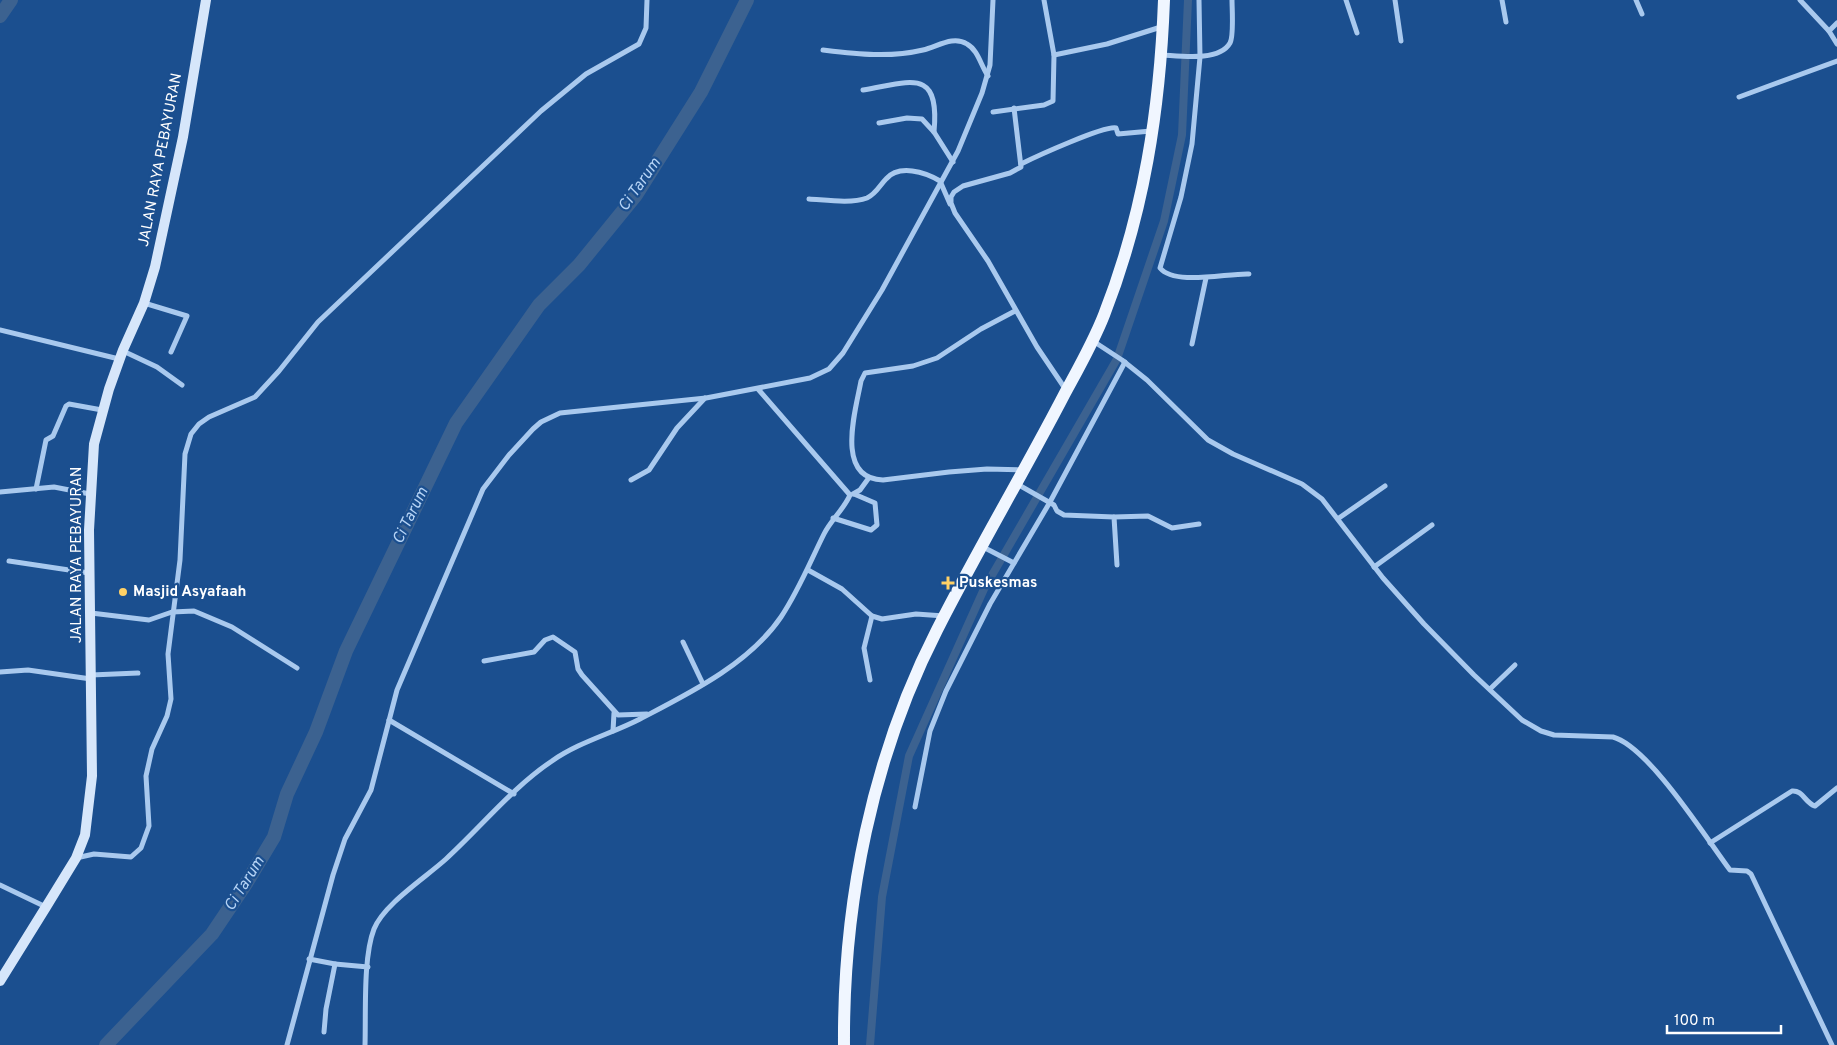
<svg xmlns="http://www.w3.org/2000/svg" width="1837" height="1045" font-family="Overpass,sans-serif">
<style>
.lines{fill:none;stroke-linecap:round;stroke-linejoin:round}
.canal{stroke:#3c6290;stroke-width:8}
.river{stroke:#3c6290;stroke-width:14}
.minor{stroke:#a9c9ee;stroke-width:5}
.secondary{stroke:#d6e6fa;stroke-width:10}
.primary{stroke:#f0f6ff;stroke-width:12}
.poi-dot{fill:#ffd166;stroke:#1b4f8f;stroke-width:2}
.labels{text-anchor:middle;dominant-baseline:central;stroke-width:4.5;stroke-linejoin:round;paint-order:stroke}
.street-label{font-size:15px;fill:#fff;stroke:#1b4f8f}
.poi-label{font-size:15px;font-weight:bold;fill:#fff;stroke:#1b4f8f;text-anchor:start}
.water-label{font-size:16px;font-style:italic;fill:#b5d3f5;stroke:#1b4f8f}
</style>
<rect width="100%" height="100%" fill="#1b4f8f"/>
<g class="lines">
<polyline class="canal" points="870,1045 882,897 909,756 984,589 1117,359 1164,221 1182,135 1188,0"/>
<g class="river">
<polyline points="0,16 11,0"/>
<polyline points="106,1045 212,934 247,882 274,837 287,794 316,732 346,651 456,423 539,305 579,265 636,195 701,92 747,0"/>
</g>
<g class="minor">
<path d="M1199,0L1200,57L1192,144L1181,197L1160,268C1175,286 1227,273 1249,274"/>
<polyline points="1346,0 1357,33"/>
<polyline points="1395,0 1401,41"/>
<polyline points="1502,0 1506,22"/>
<polyline points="1636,0 1642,14"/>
<polyline points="1800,0 1829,31 1837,44"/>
<polyline points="1829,31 1837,23"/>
<path d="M823,50C857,54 889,58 923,50C937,47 953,35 967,44C978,50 981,66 988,76"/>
<polyline points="1054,55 1107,44 1161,27"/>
<path d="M1163,55C1180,56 1219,62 1230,43C1234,36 1232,9 1232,0"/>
<path d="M863,90C911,82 940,67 934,132"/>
<polyline points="1739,97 1837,61"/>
<polyline points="1014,108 1021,167 1010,173 963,186 954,192 951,197 951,203 955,213 988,261 1037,347 1066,390"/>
<polyline points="993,112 1044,105 1053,101 1054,55 1044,0"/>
<polyline points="879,123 907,118 922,119 934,132 953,162"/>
<path d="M1021,164C1035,157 1105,125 1116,128L1118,134L1151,131"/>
<path d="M809,199C826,200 851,204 867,198C876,194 880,185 886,179C899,164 925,172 940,181L950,204"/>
<polyline points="144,303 187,316 171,352"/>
<path d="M1015,311L981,329L937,358L913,366L865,373L861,381C856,409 834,479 883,480L949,472L987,469L1023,470"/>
<polyline points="0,330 119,359"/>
<path d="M1093,341L1122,360L1147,380L1208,440L1233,454L1302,484L1322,499L1383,578L1424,624L1474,675L1522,720L1541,731L1554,735L1613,737C1649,747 1706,838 1730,870L1747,871L1751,874L1832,1045"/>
<polyline points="1192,344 1206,278"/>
<polyline points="123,351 157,367 182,385"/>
<polyline points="631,480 649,470 677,428 705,398"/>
<polyline points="1017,484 1054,505 1057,511 1064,515 1114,517 1117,565"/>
<polyline points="36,489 46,440 53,436 66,406 69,404 102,410"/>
<polyline points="0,492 54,487 90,494"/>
<polyline points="853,494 860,490 868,479"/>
<polyline points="1114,517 1148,516 1172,528 1199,524"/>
<polyline points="833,518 871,530 877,525 875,503 854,494"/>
<polyline points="1339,518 1385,486"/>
<polyline points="983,547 1014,563"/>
<polyline points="9,561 89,573"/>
<polyline points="1374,567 1432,525"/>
<polyline points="808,570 842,589 872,616 882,619 916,614 944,616"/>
<polyline points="91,613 149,620 172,612 194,611 232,627 297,668"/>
<polyline points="683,642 703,684"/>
<polyline points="484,661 534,652 545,640 553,637 575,652 578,669 582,675 618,715 647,714"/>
<polyline points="0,672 28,670 91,679"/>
<polyline points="91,675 138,673"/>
<polyline points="870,680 864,648 872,616"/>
<polyline points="1490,689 1515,665"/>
<polyline points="389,720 514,794"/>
<polyline points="613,731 614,713"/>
<polyline points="915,807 930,731 946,691 990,604 1050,502 1125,362"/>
<path d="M1710,843L1792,791C1803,790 1805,803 1815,806L1837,788"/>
<polyline points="76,858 94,854 131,857 141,848 149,826 146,776 152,749 167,716 171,699 168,654 180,560 185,454 191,434 199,424 209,417 255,397 279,371 318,322 541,111 586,74 639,44 646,28 647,0"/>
<polyline points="0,885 46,907"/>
<polyline points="309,959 335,964"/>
<polyline points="324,1032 326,1009 335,964 368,967"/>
<polyline points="287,1045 333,875 345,839 371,790 397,690 483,489 509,455 533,429 541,422 560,413 706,398 810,378 829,369 843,353 882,290 958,151 982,93 990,65 993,0"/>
<path d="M365,1045C366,1013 363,957 374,929C384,904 425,878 446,859C481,827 513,787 552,761C579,742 611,734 640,719C690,693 749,664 781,617C799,590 810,562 824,534C831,520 844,509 850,495L758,389"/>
</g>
<polyline class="secondary" points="0,981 46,907 76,858 85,835 92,776 89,530 94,444 109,389 123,350 144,303 155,267 183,137 206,0"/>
<path class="primary" d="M844,1045C843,903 872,757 937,630C977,551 1023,474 1064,395C1078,369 1093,343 1104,315C1144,213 1160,109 1164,0"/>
</g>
<g class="poi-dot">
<path d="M945.5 575.5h5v5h5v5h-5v5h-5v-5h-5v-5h5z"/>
<circle cx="123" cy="592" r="5"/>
</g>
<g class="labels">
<g class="street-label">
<text transform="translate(161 160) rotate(-79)">JALAN RAYA PEBAYURAN</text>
<text transform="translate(77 555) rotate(-90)">JALAN RAYA PEBAYURAN</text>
</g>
<g class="poi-label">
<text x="959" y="583">Puskesmas</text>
<text x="133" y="592">Masjid Asyafaah</text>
</g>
<g class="water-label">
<text transform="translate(640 185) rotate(-55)">Ci Tarum</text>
<text transform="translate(411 516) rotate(-64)">Ci Tarum</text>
<text transform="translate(245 884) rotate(-58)">Ci Tarum</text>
</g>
</g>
<path d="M1667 1025v8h114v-8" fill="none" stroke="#ffffff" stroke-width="2.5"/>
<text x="1674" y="1025" font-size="15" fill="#ffffff" stroke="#1b4f8f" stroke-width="4" paint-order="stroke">100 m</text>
</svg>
